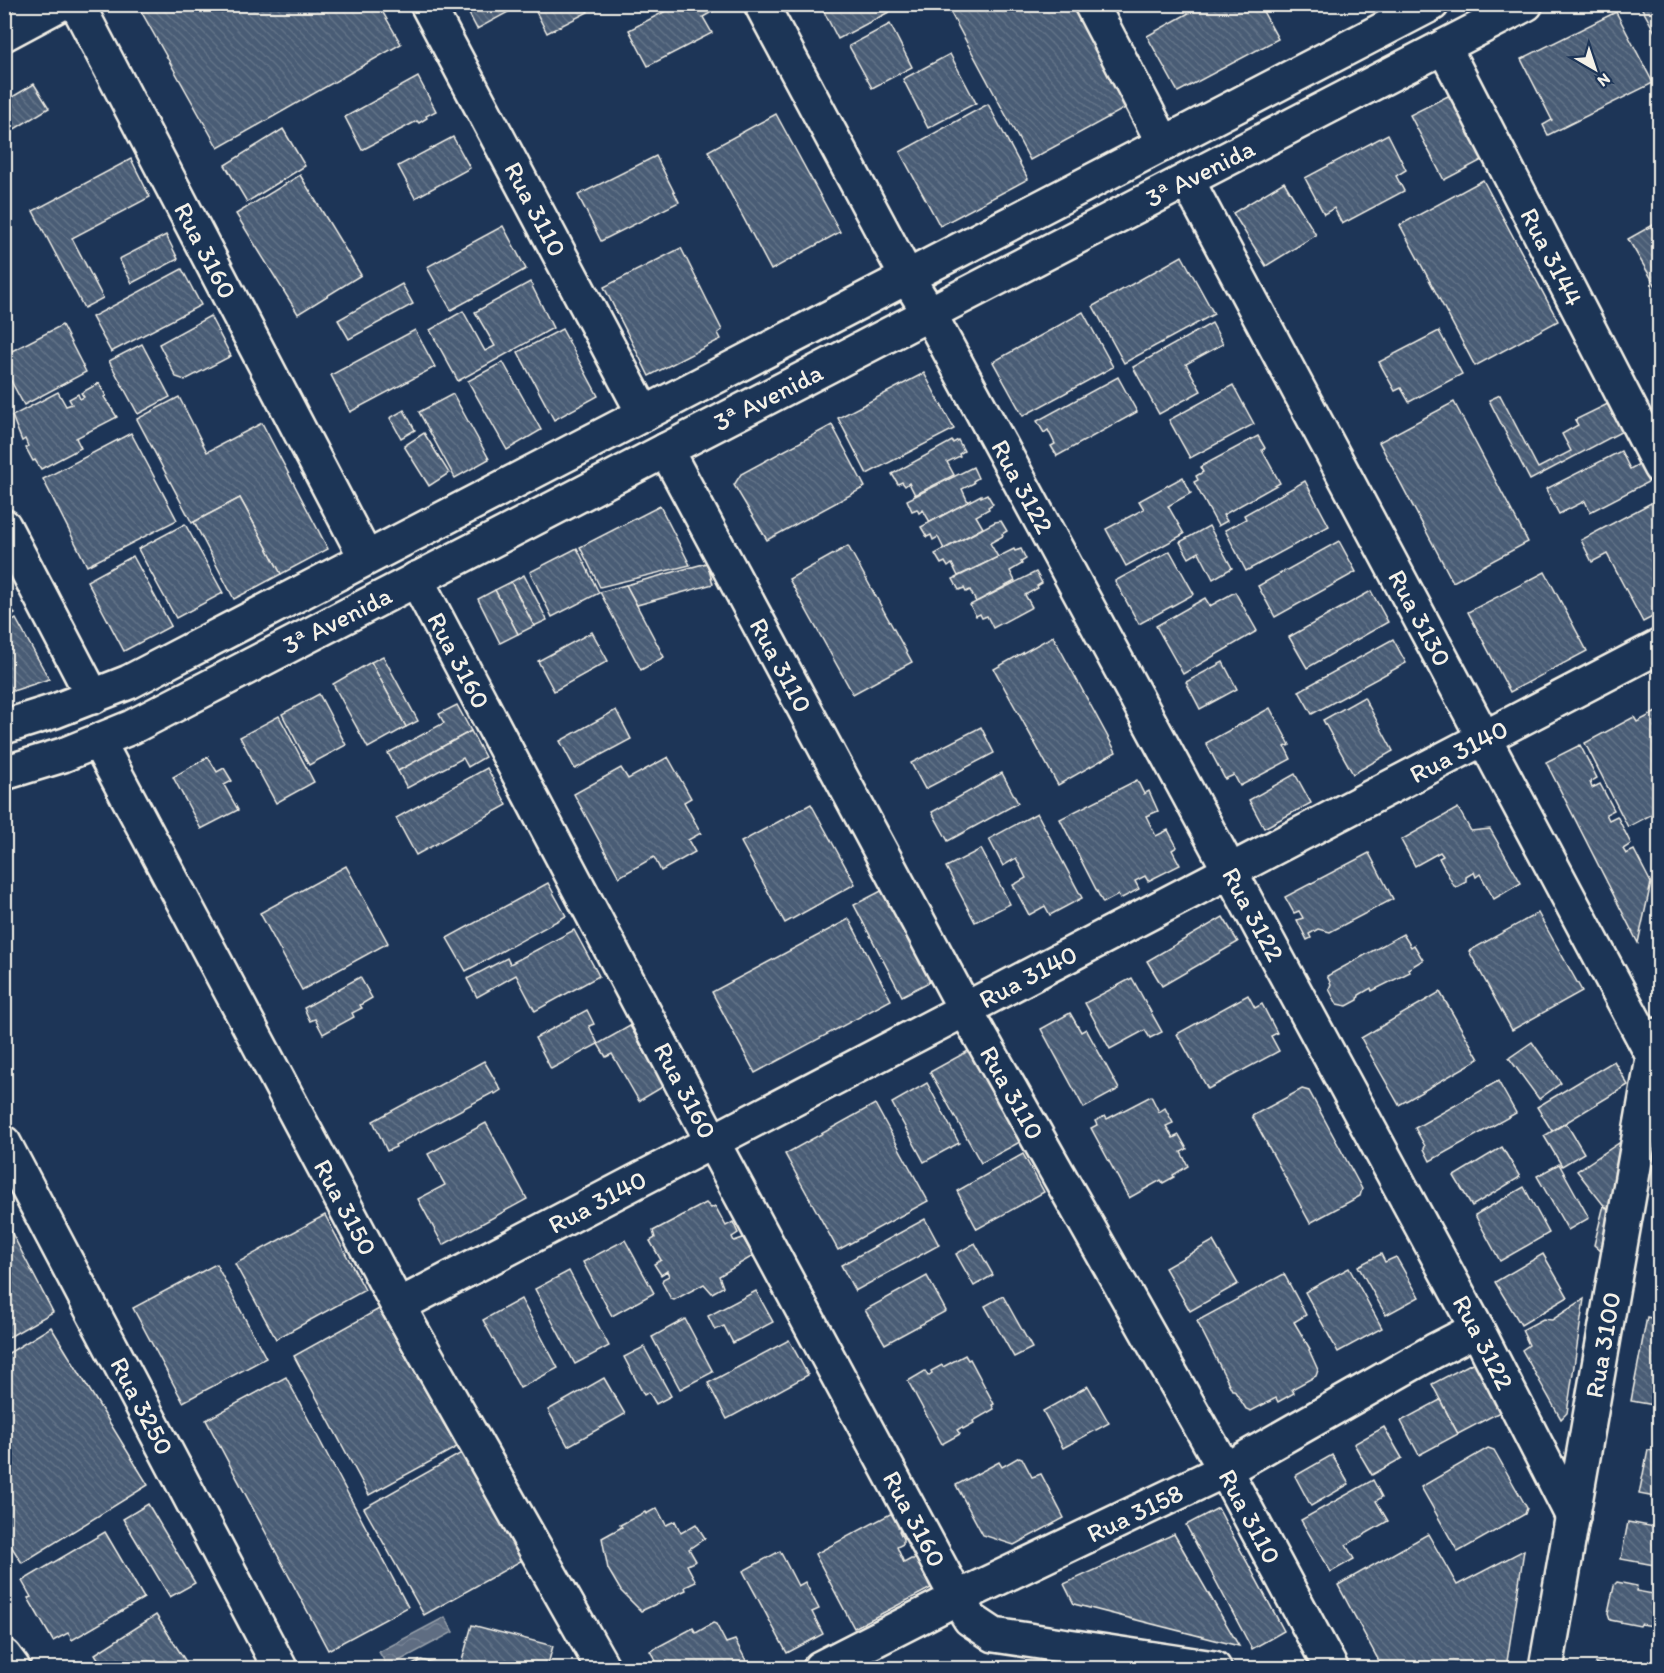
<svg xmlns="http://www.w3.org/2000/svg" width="1664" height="1673" font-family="Itim,sans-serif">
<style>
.water{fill:url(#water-waves);stroke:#9aa2ab;stroke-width:1.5}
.building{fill:url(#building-back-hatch);stroke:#f4f1e8;stroke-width:1.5}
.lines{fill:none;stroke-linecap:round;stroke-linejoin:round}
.minor-casing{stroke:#f4f1e8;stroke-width:38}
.major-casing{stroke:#f4f1e8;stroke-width:38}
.minor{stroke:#1d3557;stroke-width:33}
.major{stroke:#1d3557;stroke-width:33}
.labels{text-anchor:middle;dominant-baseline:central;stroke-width:6;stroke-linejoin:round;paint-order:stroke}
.street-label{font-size:26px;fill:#f4f1e8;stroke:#1d3557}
</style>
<defs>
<pattern id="water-waves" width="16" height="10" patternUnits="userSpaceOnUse" patternTransform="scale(1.5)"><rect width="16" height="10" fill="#5e6d82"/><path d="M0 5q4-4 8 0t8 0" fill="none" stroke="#768294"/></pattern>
<pattern id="building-back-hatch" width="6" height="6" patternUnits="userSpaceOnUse" patternTransform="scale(1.5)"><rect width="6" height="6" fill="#485b74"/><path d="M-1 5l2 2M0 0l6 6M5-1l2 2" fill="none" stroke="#637388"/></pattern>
</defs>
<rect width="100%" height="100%" fill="#1d3557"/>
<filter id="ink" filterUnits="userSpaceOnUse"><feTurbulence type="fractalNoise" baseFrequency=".0167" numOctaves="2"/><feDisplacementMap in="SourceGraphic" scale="12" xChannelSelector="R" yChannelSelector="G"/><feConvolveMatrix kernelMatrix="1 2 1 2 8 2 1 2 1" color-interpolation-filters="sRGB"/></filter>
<g filter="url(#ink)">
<polygon class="water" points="445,1617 453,1632 388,1667 379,1652"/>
<g class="building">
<polygon points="137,4 378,4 401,44 218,148"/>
<polygon points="464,4 523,4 477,29"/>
<polygon points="532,4 584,4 588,12 547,33"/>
<polygon points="679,4 724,5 703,17 712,33 648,66 629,30"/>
<polygon points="820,4 904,4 838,39"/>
<polygon points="946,4 1077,4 1131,105 1030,160"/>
<polygon points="1205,4 1259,4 1278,39 1178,92 1147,36"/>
<polygon points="1660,4 1660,41 1640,5"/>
<polygon points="1616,12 1653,83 1548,135 1543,125 1552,120 1521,59"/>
<polygon points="890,24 912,67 872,88 849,46"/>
<polygon points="950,54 976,103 928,128 903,79"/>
<polygon points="418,77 436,111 426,116 427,118 419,123 417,121 362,150 345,117"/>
<polygon points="34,84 49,108 13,130 4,116 4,102"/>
<polygon points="1450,95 1484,159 1444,180 1410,115"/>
<polygon points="988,104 1028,179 940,226 900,152"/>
<polygon points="776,114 840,232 771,270 708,151"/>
<polygon points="283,129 305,166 247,202 225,165"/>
<polygon points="1388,134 1406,170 1396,176 1404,191 1342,224 1334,208 1324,214 1305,178"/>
<polygon points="453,137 470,168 415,198 398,166"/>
<polygon points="656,156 679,202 601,241 578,195"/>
<polygon points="131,159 150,197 72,238 103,298 84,308 33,211"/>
<polygon points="300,175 361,275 298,314 236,214"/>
<polygon points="1483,180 1558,321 1475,366 1400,225"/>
<polygon points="1284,182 1316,235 1266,266 1233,213"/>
<polygon points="1660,221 1660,293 1628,239"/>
<polygon points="503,226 526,269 451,310 427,267"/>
<polygon points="166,235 178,259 132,283 119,259"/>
<polygon points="681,248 722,330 718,333 721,339 649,376 604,287"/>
<polygon points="1182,256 1214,314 1124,363 1093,306"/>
<polygon points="182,269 201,305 111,352 92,317"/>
<polygon points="530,282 553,328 458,381 430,330 463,311 485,351 495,346 475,312"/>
<polygon points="402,284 413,304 349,339 338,320"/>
<polygon points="1083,312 1113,367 1023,416 993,362"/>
<polygon points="210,316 231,356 185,380 176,377 159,344"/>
<polygon points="1212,323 1223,344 1186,364 1201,391 1159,414 1133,367"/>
<polygon points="62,325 86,372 24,405 4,368 4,355"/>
<polygon points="562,329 598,396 554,420 518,352"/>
<polygon points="415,330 435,367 350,412 331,375"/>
<polygon points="1439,331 1462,374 1409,402 1401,388 1395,391 1379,362"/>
<polygon points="142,344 170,397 138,414 109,361"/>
<polygon points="503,362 541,430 507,450 468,381"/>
<polygon points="924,373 954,429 867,474 838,418"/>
<polygon points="1118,377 1137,412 1057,456 1051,446 1055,444 1048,430 1044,433 1037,421"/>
<polygon points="99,383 106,396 104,397 117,417 76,438 81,448 41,469 35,460 33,461 26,448 28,446 25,439 22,441 12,416 58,392 66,406 72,404 69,399 78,394 80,399 84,397 81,393"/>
<polygon points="1233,385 1254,424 1190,458 1169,420"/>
<polygon points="453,394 489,459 455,478 419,412"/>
<polygon points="1500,395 1538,468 1571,451 1562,434 1578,425 1575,420 1620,398 1634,425 1530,480 1489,400"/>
<polygon points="179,397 207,452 262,423 328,549 281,574 240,498 192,523 137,419"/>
<polygon points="1454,402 1528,542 1453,582 1379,442"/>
<polygon points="404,410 415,430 401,438 390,418"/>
<polygon points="832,425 865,487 767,540 734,485 741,474"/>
<polygon points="131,433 177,520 87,566 43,479"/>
<polygon points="424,433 449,473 429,486 404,446"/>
<polygon points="1258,436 1265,448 1262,450 1280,483 1223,515 1227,521 1218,526 1194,482 1198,480 1196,476 1203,472 1200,467"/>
<polygon points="958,440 964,451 959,454 960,456 947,462 954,475 915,495 909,483 905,486 902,482 898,484 892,474 952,441 953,443"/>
<polygon points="1621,451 1630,469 1639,464 1648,482 1590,512 1585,501 1559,514 1546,489"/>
<polygon points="973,467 978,478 973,481 974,483 962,489 968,502 930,522 923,510 919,513 917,509 912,511 907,500"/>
<polygon points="1183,477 1191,493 1168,506 1184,534 1126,566 1106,529 1144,509 1139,501"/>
<polygon points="1305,481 1329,526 1246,571 1225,530 1246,519 1244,515"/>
<polygon points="987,494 993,504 988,507 989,509 976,516 983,528 944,549 938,537 933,540 931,535 927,537 921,527 981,495 981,497"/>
<polygon points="240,498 281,574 234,599 194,522"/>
<polygon points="1651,503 1660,520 1660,613 1643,622 1607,554 1592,562 1581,540"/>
<polygon points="660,506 690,565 600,587 580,547"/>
<polygon points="1001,521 1007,531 1002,534 1003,536 990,543 998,557 958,576 952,564 948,567 945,562 941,564 935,554 995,522"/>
<polygon points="185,524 223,593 176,618 138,549"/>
<polygon points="1209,526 1232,568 1213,579 1199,552 1189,558 1180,542"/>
<polygon points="1339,541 1356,572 1275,617 1258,586"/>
<polygon points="848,546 912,662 853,694 789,579"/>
<polygon points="577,548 599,593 552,617 530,572"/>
<polygon points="1014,549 1015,551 1021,549 1026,559 1021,562 1022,564 1010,571 1015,581 976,602 970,590 966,592 964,588 959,590 953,579"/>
<polygon points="1170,551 1194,594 1139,624 1115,581"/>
<polygon points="133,556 171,626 124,651 87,581"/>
<polygon points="707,563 713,584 637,605 626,585"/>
<polygon points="1036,572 1042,583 1037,586 1038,588 1025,595 1032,607 993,628 987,616 982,618 980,614 976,616 970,605"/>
<polygon points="1545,572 1587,651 1510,692 1468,612"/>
<polygon points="524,575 547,620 534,626 511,582"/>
<polygon points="511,582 534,626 518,634 495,590"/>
<polygon points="626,585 664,657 641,670 600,592"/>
<polygon points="495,590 518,634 500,643 478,599"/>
<polygon points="1371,591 1388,622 1307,668 1289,637"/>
<polygon points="1235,592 1257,631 1183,674 1156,626 1205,598 1210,606"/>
<polygon points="4,595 15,614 4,620"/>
<polygon points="16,619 49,679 4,694 4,626"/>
<polygon points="592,632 608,661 554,691 538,661"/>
<polygon points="1053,636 1116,752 1058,785 994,669"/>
<polygon points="1393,639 1406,663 1312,714 1299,691"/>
<polygon points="383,656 418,721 406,727 371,662"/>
<polygon points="371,662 406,727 368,748 333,684"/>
<polygon points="1223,662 1237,689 1200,709 1186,682"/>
<polygon points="319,694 346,745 309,765 282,714"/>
<polygon points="1364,697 1393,751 1353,774 1323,720"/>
<polygon points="457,705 471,731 398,771 388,753 444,723 439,714"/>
<polygon points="1270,708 1290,745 1285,747 1291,759 1240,786 1234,775 1225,779 1206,743"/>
<polygon points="616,710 631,739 575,769 560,741"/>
<polygon points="1658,711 1660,714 1660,810 1628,827 1585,743 1634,717 1637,722"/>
<polygon points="279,716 314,782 276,803 240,737"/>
<polygon points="981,727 994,753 925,789 911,763"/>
<polygon points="471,731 485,757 468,767 463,758 407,788 398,771"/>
<polygon points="1580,745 1597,778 1590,782 1592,788 1600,784 1614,810 1606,814 1609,820 1617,816 1631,844 1623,849 1626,854 1634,850 1651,883 1638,943 1546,762"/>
<polygon points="208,757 217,772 224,768 232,781 224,785 238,810 201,829 173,777"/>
<polygon points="668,757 691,798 684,802 701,833 688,840 695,852 661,871 654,857 619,877 574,794 621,768 628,779"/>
<polygon points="487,768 507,805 416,855 396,818"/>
<polygon points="1002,773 1018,803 948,841 932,812"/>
<polygon points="1295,774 1311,803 1264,828 1249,800"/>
<polygon points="1137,780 1144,794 1149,791 1158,811 1146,816 1156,836 1168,830 1177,847 1172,850 1180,865 1148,881 1145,876 1135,881 1139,889 1120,899 1118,895 1103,903 1060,819"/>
<polygon points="811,804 855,884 785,923 741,842"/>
<polygon points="1458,808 1471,831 1490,829 1521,883 1494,899 1480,874 1476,877 1474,872 1466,877 1466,882 1457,887 1454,886 1439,858 1443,856 1440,852 1415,866 1401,840"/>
<polygon points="1037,813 1082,898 1050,915 1045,906 1029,915 1013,885 1026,878 1016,858 1003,866 989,839"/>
<polygon points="981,849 1010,904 975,922 946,867"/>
<polygon points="1369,853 1393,899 1330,932 1318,929 1309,934 1311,938 1307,940 1297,920 1303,918 1299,911 1294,913 1285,897"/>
<polygon points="346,866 388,943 302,990 260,913"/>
<polygon points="548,883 566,916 466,971 447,938"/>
<polygon points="887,888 935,979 902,996 854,905"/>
<polygon points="1538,913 1582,991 1512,1030 1469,951"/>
<polygon points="1223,917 1238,942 1162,986 1147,961"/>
<polygon points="849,919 891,1000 755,1073 712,992"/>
<polygon points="574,930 599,976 535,1011 516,975 477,997 467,979 507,958 510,964"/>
<polygon points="1403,934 1411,947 1414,945 1423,960 1408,969 1410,972 1372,991 1371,988 1359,995 1358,1000 1347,1006 1337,1004 1329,989 1331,984 1327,976"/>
<polygon points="360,977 372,998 360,1005 362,1008 352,1013 354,1017 323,1034 315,1019 310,1021 304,1008"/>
<polygon points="1132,978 1162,1032 1150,1038 1145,1030 1110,1049 1085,1003"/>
<polygon points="1440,992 1479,1059 1399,1105 1361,1038"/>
<polygon points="1248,995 1255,1008 1262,1004 1277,1033 1271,1036 1279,1051 1208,1089 1177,1034"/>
<polygon points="587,1010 594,1024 589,1026 598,1044 551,1069 535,1038"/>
<polygon points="1070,1013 1081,1032 1086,1029 1119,1089 1084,1108 1041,1029"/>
<polygon points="630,1026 664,1086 639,1101 612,1054 606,1057 598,1044"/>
<polygon points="1532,1042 1561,1083 1539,1099 1509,1058"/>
<polygon points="970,1050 1020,1142 981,1163 930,1072"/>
<polygon points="484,1061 501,1090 495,1094 494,1092 395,1145 396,1147 387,1151 373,1121"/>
<polygon points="1614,1061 1628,1085 1552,1131 1537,1107"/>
<polygon points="1498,1081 1516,1113 1430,1161 1424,1149 1425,1146 1415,1128"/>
<polygon points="927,1083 959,1143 924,1162 892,1103"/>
<polygon points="1302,1089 1309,1091 1362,1189 1360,1196 1310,1223 1252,1116"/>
<polygon points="1151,1096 1159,1112 1165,1108 1173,1123 1166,1126 1173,1138 1179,1135 1187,1149 1181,1152 1188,1166 1173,1175 1174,1177 1163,1183 1161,1180 1129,1198 1091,1128 1097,1125 1095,1121 1105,1116 1107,1119"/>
<polygon points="875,1104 928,1201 838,1250 785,1154"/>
<polygon points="486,1123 527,1199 443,1245 418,1199 445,1185 428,1154"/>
<polygon points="1566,1123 1584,1153 1562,1166 1544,1136"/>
<polygon points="1628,1137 1616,1221 1577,1171"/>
<polygon points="1502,1147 1520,1177 1472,1206 1454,1176"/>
<polygon points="1023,1154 1044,1192 977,1229 957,1191"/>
<polygon points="1559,1164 1589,1218 1568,1230 1537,1176"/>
<polygon points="1524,1187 1549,1233 1500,1261 1475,1215"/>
<polygon points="706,1203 711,1208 715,1206 726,1226 733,1222 738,1233 732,1237 734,1241 743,1238 753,1256 719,1276 723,1287 712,1293 704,1284 674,1300 671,1299 662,1282 663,1279 669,1276 667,1271 661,1275 654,1264 661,1260 650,1241 655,1238 653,1231"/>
<polygon points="1604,1205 1616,1221 1610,1259 1594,1245"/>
<polygon points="325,1215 365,1290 276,1339 235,1264"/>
<polygon points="4,1218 53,1312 4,1340"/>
<polygon points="925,1219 939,1245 855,1291 841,1265"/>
<polygon points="625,1240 654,1293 612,1316 583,1262"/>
<polygon points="1213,1241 1238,1284 1190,1311 1165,1268"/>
<polygon points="975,1243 993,1275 974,1286 956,1254"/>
<polygon points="1381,1254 1385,1262 1396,1257 1419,1297 1386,1315 1358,1266"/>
<polygon points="1543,1254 1568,1297 1521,1325 1495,1282"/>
<polygon points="216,1264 266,1358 183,1402 133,1308"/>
<polygon points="1349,1268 1382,1328 1338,1352 1305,1292"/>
<polygon points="569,1271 609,1346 575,1364 535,1289"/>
<polygon points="1284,1274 1306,1315 1294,1322 1310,1349 1309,1350 1318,1370 1316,1376 1292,1389 1294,1393 1278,1402 1276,1398 1251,1411 1246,1409 1234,1390 1232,1390 1197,1321"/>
<polygon points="927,1276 946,1311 885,1344 865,1310"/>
<polygon points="756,1291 773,1322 733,1343 724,1326 715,1330 708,1316"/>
<polygon points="1003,1296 1032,1348 1014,1357 985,1306"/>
<polygon points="521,1299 558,1368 520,1388 483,1320"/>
<polygon points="1584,1299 1567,1413 1561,1419 1522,1350 1529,1345 1522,1330 1543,1319 1552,1320"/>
<polygon points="379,1309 457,1447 369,1495 294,1356"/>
<polygon points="1647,1317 1660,1320 1660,1406 1631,1401"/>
<polygon points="685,1319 713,1372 680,1389 652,1337"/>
<polygon points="51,1327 148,1485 22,1563 4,1535 4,1356"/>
<polygon points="789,1340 808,1375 727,1419 708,1383"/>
<polygon points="644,1347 671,1396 656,1404 649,1392 644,1395 624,1357"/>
<polygon points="965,1355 968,1360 970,1359 994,1404 992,1405 994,1409 973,1421 974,1423 963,1429 962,1427 957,1430 960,1434 942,1444 908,1381 925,1371 928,1376 932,1373 931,1371 942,1365 943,1367"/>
<polygon points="1476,1361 1502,1411 1458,1434 1432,1384"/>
<polygon points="286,1377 408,1607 328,1650 206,1420"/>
<polygon points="604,1378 625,1414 568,1446 548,1410"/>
<polygon points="1088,1386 1109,1423 1063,1448 1043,1411"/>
<polygon points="1440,1400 1458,1434 1419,1455 1401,1421"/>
<polygon points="1384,1427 1402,1458 1372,1475 1354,1444"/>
<polygon points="1488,1448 1494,1450 1527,1508 1525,1514 1458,1552 1421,1487"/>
<polygon points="1648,1450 1660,1452 1660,1498 1639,1494"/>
<polygon points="465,1451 526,1558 424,1615 364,1508"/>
<polygon points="1332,1455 1349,1484 1311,1506 1295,1476"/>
<polygon points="1019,1457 1022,1458 1032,1477 1041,1474 1064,1518 1014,1545 983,1535 956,1485 999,1462 1002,1467"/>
<polygon points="1373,1480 1382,1497 1376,1501 1388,1521 1346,1545 1354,1559 1331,1572 1301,1520"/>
<polygon points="148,1504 195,1583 170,1597 123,1519"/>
<polygon points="657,1508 666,1525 675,1521 681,1533 696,1524 705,1538 689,1549 696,1561 687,1565 696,1582 685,1587 686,1590 641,1611 621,1591 608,1569 602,1538 622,1527 620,1525 645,1512 646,1514"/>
<polygon points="1218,1508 1284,1631 1252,1649 1186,1525"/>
<polygon points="894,1512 903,1528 899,1531 903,1539 903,1544 897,1547 904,1563 911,1559 916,1559 931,1588 854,1628 815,1554"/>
<polygon points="1628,1522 1660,1528 1660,1566 1621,1559"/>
<polygon points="105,1532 144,1598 72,1640 68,1633 53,1641 28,1598 31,1597 22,1581"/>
<polygon points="1174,1534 1239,1646 1074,1604 1064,1584"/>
<polygon points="1428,1534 1457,1585 1524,1550 1506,1668 1409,1668 1380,1663 1338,1585"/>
<polygon points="780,1551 798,1586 805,1582 819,1609 812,1612 823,1634 787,1653 743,1571"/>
<polygon points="1617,1582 1637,1586 1636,1591 1653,1594 1654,1589 1660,1590 1660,1627 1641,1624 1640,1626 1610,1620 1608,1614 1614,1585"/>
<polygon points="156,1615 190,1668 104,1668 95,1654"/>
<polygon points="713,1623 716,1624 726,1643 735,1640 750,1668 660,1668 650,1651 693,1628 696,1633"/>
<polygon points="472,1625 553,1646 547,1668 460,1668"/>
<polygon points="421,1660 452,1668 407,1668"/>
<polygon points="1596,1663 1620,1668 1595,1668"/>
</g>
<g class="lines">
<g class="minor-casing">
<g id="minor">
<path id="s1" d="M77,4L366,558"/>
<path id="s2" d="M427,4L644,414"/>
<path id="s3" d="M761,4L907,277L929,313L1477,1329L1573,1517"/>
<polyline points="1091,4 1164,144"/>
<path id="s4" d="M1444,47L1660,467"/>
<path id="s5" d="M1187,180L1653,1056"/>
<path id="s6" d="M666,450L965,1009L1225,1470L1331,1668"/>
<polyline points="4,526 93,697"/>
<path id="s7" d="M416,579L712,1141L957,1598L970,1619L994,1635L1214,1668"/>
<path id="s8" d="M98,741L398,1306L603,1668"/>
<path id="s9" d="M4,1143L280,1668"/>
<path id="s10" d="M398,1306L1660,646"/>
<path id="s11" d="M820,1668L957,1598L1225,1470L1434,1351L1477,1329"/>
<path id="s12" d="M1546,1668L1657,1035"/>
</g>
</g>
<g class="major-casing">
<g id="major">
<polyline points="4,34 60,4"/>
<polyline points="4,727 55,711 129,682 1432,4"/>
<polyline points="4,773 63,755 132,727 1526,4"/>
<polyline points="4,1656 13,1668"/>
</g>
</g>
<use href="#minor" class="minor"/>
<use href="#major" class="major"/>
</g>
</g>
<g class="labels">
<g class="street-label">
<text transform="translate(1200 173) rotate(-27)">3ª Avenida</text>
<text stroke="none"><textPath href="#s2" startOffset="232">Rua 3110</textPath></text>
<text stroke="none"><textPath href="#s1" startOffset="278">Rua 3160</textPath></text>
<text stroke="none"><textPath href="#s4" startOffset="236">Rua 3144</textPath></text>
<text transform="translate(768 397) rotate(-27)">3ª Avenida</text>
<text stroke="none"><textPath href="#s3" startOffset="549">Rua 3122</textPath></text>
<text stroke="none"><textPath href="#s5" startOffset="496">Rua 3130</textPath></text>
<text transform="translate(337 620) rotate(-27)">3ª Avenida</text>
<text stroke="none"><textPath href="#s7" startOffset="92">Rua 3160</textPath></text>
<text stroke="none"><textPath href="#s6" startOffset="244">Rua 3110</textPath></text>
<text stroke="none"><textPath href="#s10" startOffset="1197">Rua 3140</textPath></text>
<text stroke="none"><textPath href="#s3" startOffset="1035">Rua 3122</textPath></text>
<text stroke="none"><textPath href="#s10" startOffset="711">Rua 3140</textPath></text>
<text stroke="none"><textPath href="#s7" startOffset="578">Rua 3160</textPath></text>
<text stroke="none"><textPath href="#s6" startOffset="730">Rua 3110</textPath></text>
<text stroke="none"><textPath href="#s10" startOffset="225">Rua 3140</textPath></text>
<text stroke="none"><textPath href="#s8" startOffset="528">Rua 3150</textPath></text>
<text stroke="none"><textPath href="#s3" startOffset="1521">Rua 3122</textPath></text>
<text stroke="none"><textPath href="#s12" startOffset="328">Rua 3100</textPath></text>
<text stroke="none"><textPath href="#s9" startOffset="297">Rua 3250</textPath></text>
<text stroke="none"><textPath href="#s11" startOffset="351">Rua 3158</textPath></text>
<text stroke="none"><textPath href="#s6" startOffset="1216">Rua 3110</textPath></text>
<text stroke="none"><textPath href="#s7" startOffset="1064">Rua 3160</textPath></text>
</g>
</g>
<rect width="1664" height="1673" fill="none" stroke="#1d3557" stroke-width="24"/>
<rect x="12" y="12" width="1640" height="1649" fill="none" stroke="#f4f1e8" stroke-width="2" filter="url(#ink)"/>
<g transform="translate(1595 69) rotate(141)" stroke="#1d3557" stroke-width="4.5" paint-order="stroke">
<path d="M0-4.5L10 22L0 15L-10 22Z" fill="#f4f1e8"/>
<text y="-9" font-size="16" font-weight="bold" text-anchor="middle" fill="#f4f1e8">N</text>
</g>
</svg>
